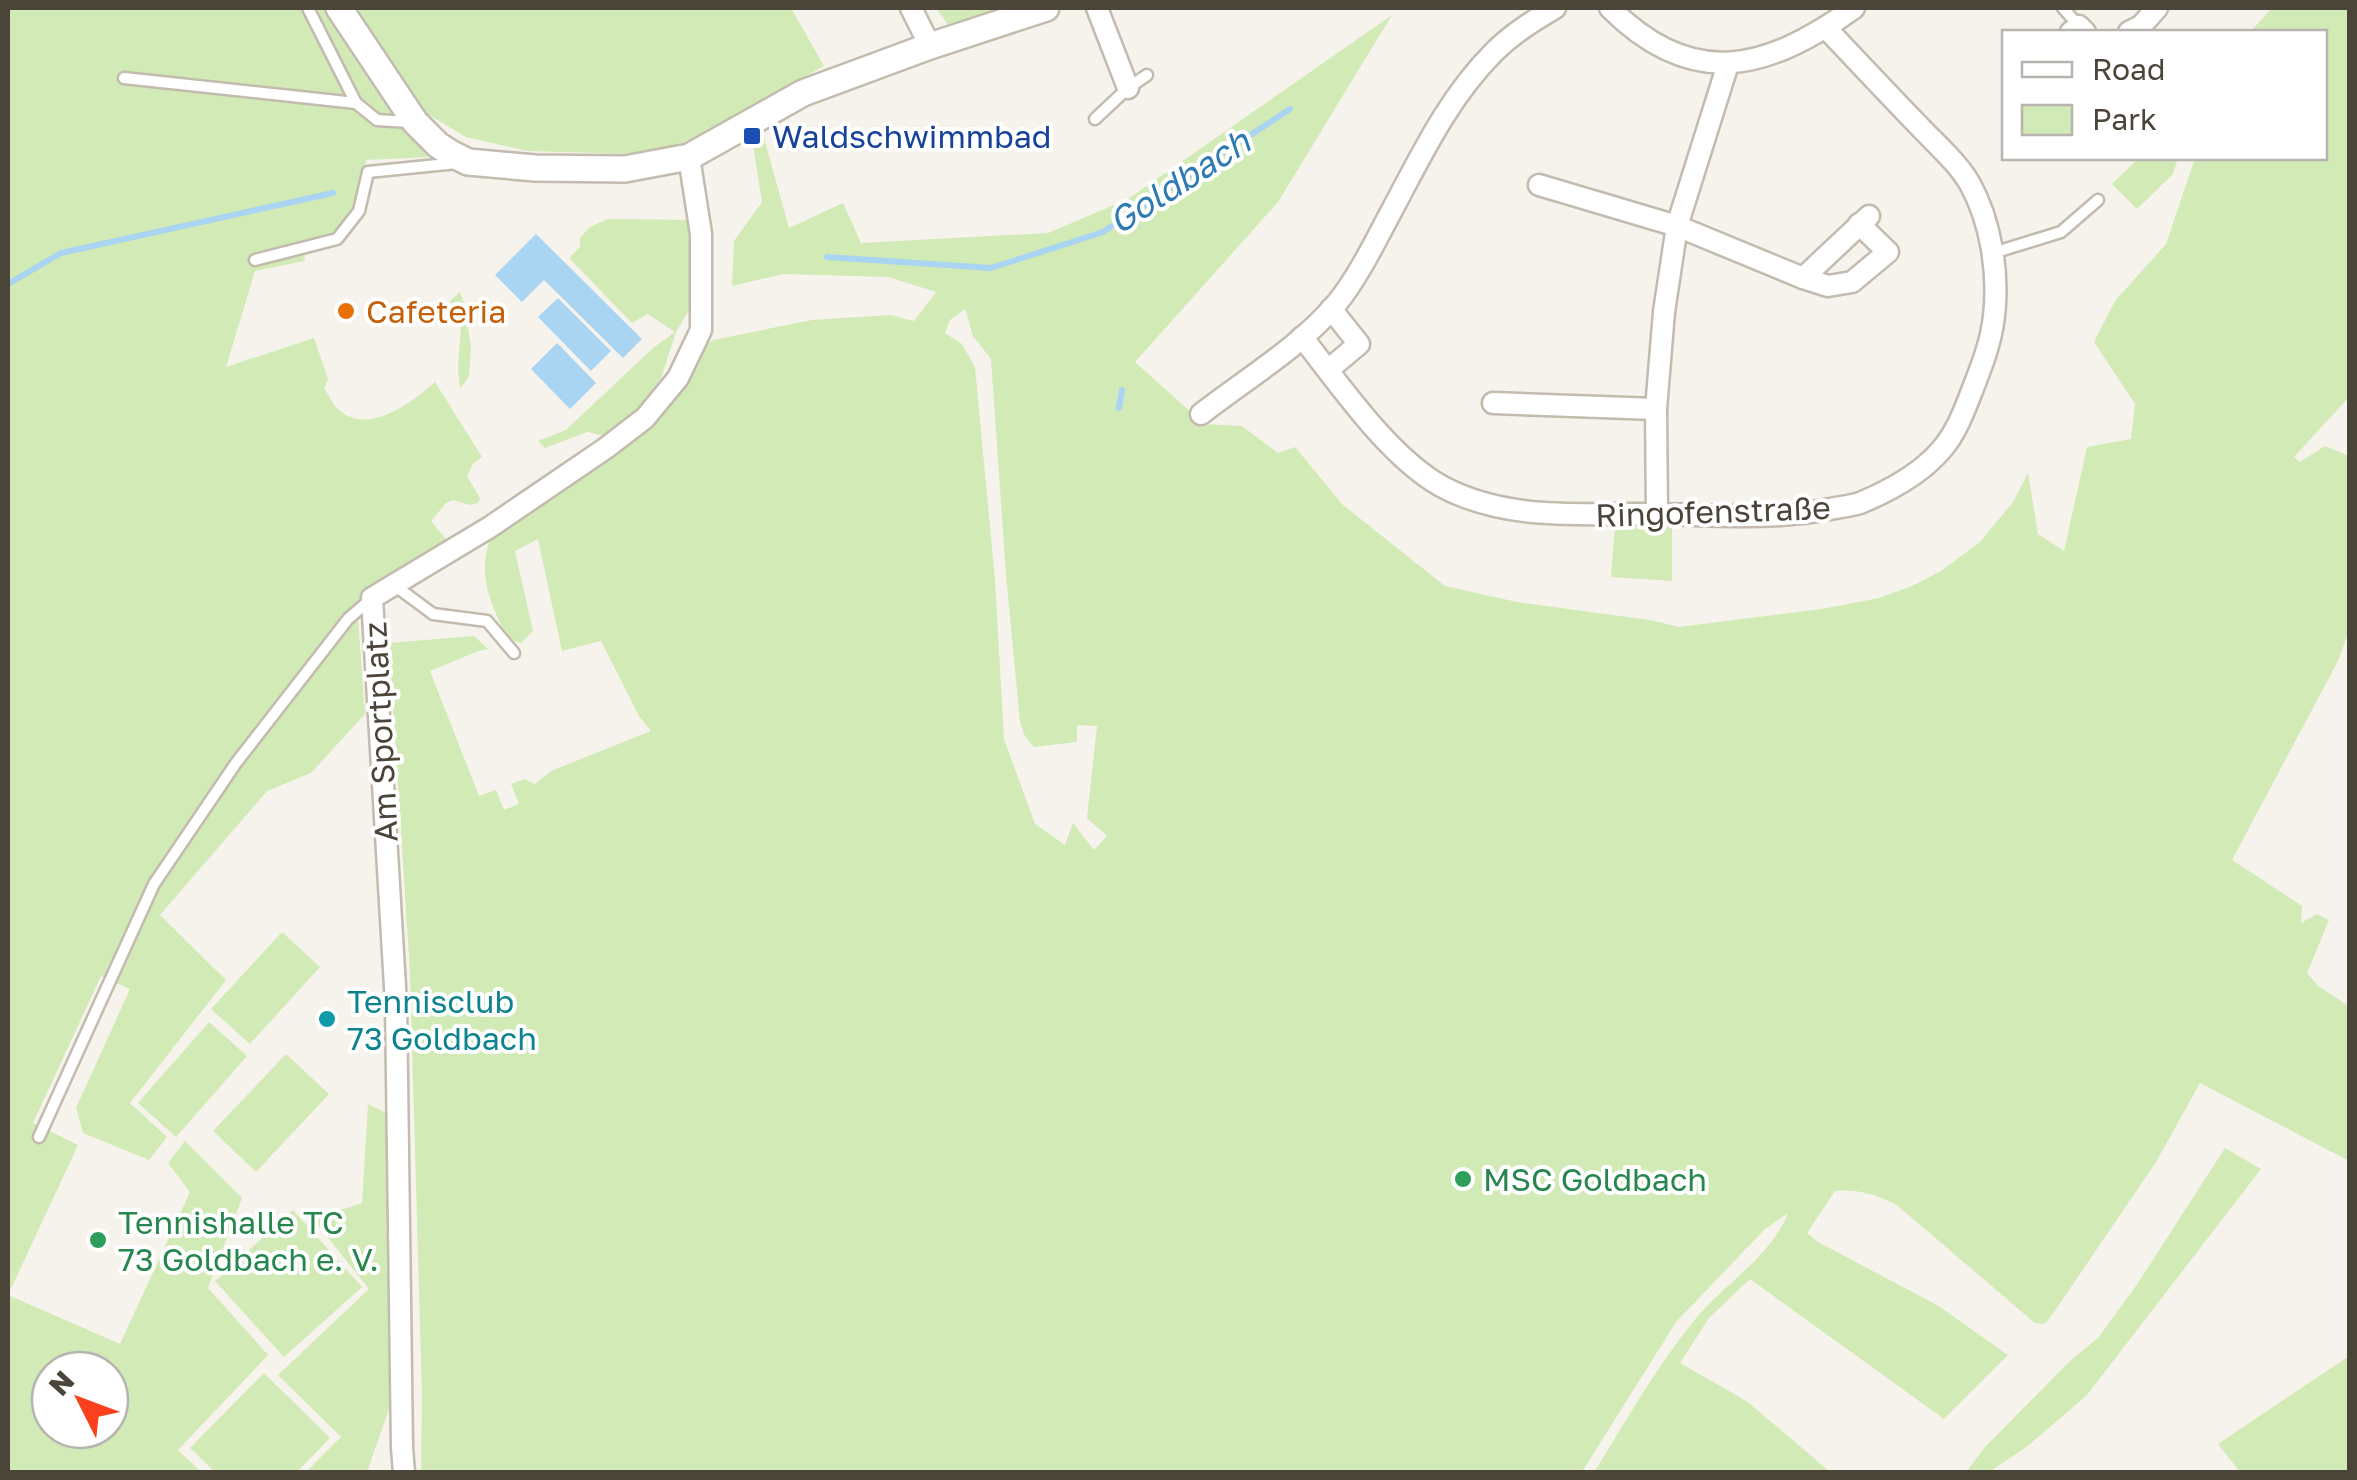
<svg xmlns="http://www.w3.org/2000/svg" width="2357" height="1480" font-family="'Golos Text',sans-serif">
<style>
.green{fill:#d2eab5;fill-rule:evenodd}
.water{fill:#a9d4f2}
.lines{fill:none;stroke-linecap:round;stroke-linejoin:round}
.stream{stroke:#a9d4f2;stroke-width:6}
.service-casing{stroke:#c2bbae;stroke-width:15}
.minor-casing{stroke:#c2bbae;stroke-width:25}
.tertiary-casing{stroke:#c2bbae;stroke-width:30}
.service{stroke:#fff;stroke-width:10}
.minor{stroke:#fff;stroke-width:20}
.tertiary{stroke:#fff;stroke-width:25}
.transit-dot{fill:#1a4fb4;stroke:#fff;stroke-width:4}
.food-dot{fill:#e8710a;stroke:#fff;stroke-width:4}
.culture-dot{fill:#0f9aa8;stroke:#fff;stroke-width:4}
.leisure-dot{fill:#2e9e5b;stroke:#fff;stroke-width:4}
.labels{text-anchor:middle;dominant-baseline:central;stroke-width:8;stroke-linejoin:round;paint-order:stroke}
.transit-label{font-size:32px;fill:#164399;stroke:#fff;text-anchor:start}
.food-label{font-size:32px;fill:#c56008;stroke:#fff;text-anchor:start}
.street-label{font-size:32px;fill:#4b4439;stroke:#fff}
.culture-label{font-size:32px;fill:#0d838f;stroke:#fff;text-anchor:start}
.leisure-label{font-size:32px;fill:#27864d;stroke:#fff;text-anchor:start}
.water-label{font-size:35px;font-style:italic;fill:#2e7ab2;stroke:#fff}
</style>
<rect width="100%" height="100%" fill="#f6f3ec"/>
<g class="green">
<path d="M8,8H328L430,157L366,160L358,198L344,232L303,244L305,261L255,271L226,367L314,338L328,379L324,389C329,395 333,405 339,410C368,436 413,402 435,382L482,457L473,464L467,476L480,498L478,503L469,505L453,500L446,503L431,521L449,543L377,584L357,604L365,714L311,773L267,791L160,915L226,980L130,1103L167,1137L149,1160L83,1133L76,1108L130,989L101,976L33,1123L78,1145L8,1295L120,1344L190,1192L168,1163L185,1141L242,1198L208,1288L268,1355L178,1450L201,1472H8ZM50,1370H110V1430H50Z"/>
<polygon points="352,8 791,8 824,66 696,138 664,149 633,154 528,151 466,137 424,112"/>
<polygon points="936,8 1001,8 948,25"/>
<path d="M2272,8H2349V397L2294,457L2300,462L2325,446L2349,456V631L2338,661L2232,860L2302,906L2301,923L2317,914L2329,920L2307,973L2318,986L2346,1004L2349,1013V1161L2200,1083L2156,1162L2050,1318L2044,1324L2035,1323L1898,1206C1879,1195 1857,1189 1835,1191L1807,1233L1818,1242L1937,1305L2008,1355L1944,1419L1750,1279L1709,1318L1680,1363L1748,1402L1830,1472H1594C1627,1420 1657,1365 1697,1317C1726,1283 1772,1255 1788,1213L1765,1229L1676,1322L1582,1472H421L422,1396L410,973L389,643L474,636L488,649L476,652L430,671L479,796L496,790L504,810L519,804L511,784L525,779L535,784L551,771L651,731L639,716L601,641L562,651L538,539L515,551L533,631L521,643L507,639C490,600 476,576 492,533L611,455L701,349L713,340L812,320L890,315L914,321L936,292L888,277L784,274L732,286L734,241L762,202L752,139L762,131L789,228L843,203L861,243L1048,233L1128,199L1392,15L1278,202L1135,362L1204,424L1242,426L1278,453L1295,447L1343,505L1445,586L1517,602L1650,620L1679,627L1822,609L1879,598L1912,586L1941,571L1980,542L2013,502L2028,473L2038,534L2064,551L2087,447L2131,439L2135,404L2094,342L2115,301L2166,244L2195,158H2324V32H2250ZM965,309L973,336L991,359L1006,575L1020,722L1025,736L1034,747L1077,742V725L1097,726L1087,818L1107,836L1094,850L1073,823L1065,845L1035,824L1004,739L995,580L975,367L962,344L945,333L950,320Z"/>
<polygon points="2139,158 2178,158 2173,174 2137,209 2112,184"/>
<polygon points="608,219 696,220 697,297 676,332 661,378 639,409 610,437 587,432 545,448 538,441 566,430 653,348 675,332 648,314 632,323 569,258 580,247 580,238 590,227"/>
<polygon points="460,292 469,316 468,328 471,347 469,376 460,389 458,368 461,327 450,301"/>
<polygon points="1615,524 1672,525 1672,581 1611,577"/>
<polygon points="282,932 320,967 250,1044 211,1009"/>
<polygon points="209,1022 247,1056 176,1137 138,1103"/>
<polygon points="286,1054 329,1094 256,1172 213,1131"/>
<polygon points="368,1104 390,1115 391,1403 367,1472 306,1472 341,1437 278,1375 369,1289 313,1219 362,1203"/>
<polygon points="2225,1148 2261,1169 2087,1395 2028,1446 1989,1472 1966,1472 1985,1447 2071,1360 2098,1338 2136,1286"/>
<polygon points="293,1210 362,1287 284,1357 215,1281"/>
<polygon points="2349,1356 2349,1472 2240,1472 2218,1444"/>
<polygon points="264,1373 330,1438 297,1472 215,1472 190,1448"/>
</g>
<g class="water">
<polygon points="536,234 642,339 623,358 544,280 522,302 495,275"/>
<polygon points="558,298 611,351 591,371 538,317"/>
<polygon points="557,343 596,383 570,409 531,369"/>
</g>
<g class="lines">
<g class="stream">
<polyline points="827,257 991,268 1103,232 1290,109"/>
<polyline points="8,284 61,253 333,193"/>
<polyline points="1119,408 1122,390"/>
</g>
<g class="service-casing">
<g id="service">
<polyline points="308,8 356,103"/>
<polyline points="2063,8 2079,26"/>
<polyline points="124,78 356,103 377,120 409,122"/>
<polyline points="1095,119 1128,88 1147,75"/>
<polyline points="1993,253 2061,232 2098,200"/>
<polyline points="255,260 337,239 359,211 368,172 457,163"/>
<polyline points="394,585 433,614 487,621 514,653"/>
<polyline points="39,1137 154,884 236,763 348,619 371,599"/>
</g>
</g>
<g class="minor-casing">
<g id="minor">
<polyline points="911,8 930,46"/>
<polyline points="1097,8 1128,88"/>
<path d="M1610,8C1693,91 1767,70 1854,8"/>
<polyline points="2071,32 2079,26 2085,32"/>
<polyline points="2129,32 2141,26 2157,8"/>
<polyline points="1539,185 1677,226 1803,278 1869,216"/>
<polyline points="1803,278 1828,286 1852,282 1888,252 1859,224"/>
<path d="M1302,337C1340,385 1388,456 1441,486C1507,522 1584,513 1656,514C1715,515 1773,520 1830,509C1840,507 1851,506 1860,503C1889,491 1921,474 1942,449C1955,434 1963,414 1970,396C1980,370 1991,344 1994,316C1999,273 1991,222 1970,184C1958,163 1936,144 1920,127C1888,94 1857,61 1826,28"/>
<polyline points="1328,370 1359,344 1331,309"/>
<polyline points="1493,403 1656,409"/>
<path d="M1201,414C1246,379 1300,347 1337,303C1357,279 1376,240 1391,212C1421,156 1448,98 1494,52C1512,34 1533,21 1555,8"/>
<polyline points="1657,514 1656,409 1664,312 1677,226 1728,64"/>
<polyline points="404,1472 402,1448 396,1004 372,598 490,527 606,448 645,418 678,378 701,330 701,234 689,157"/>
</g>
</g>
<g class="tertiary-casing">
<polyline id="tertiary" points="339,8 415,122 438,145 452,154 468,162 535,168 625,169 689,157 803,93 930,46 1046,8"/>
</g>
<use href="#service" class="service"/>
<use href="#minor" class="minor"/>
<use href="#tertiary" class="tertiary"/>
</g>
<rect class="transit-dot" x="742" y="126" width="20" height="20" rx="5"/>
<circle class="food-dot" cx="346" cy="311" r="10"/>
<circle class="culture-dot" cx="327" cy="1019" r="10"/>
<g class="leisure-dot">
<circle cx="1463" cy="1179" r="10"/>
<circle cx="98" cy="1240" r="10"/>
</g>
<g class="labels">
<g class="transit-label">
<text x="772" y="136">Waldschwimmbad</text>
</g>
<g class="food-label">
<text x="366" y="311">Cafeteria</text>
</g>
<g class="street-label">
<text transform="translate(1713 511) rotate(-2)">Ringofenstraße</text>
<text transform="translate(380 732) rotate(-93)">Am Sportplatz</text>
</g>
<g class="culture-label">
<text x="347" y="1001">Tennisclub<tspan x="347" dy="37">73 Goldbach</tspan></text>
</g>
<g class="leisure-label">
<text x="1483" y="1179">MSC Goldbach</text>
<text x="118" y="1222">Tennishalle TC<tspan x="118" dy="37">73 Goldbach e. V.</tspan></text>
</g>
<g class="water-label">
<text transform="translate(1179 181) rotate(-33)">Goldbach</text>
</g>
</g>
<rect width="2357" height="1480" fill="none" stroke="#4b4439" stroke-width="20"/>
<rect x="2002" y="30" width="325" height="130" fill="#ffffff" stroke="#b7b4b0" stroke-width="2.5"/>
<rect x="2022" y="62" width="50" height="15" fill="#ffffff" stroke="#b7b4b0" stroke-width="2.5"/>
<text x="2092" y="80" font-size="30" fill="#4b4439">Road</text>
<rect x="2022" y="105" width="50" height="30" fill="#d2eab5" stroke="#b7b4b0" stroke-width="2.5"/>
<text x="2092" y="130" font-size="30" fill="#4b4439">Park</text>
<g transform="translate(80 1400) rotate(312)"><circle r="48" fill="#ffffff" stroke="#b7b4b0" stroke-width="2.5"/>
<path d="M0-8L18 38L0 25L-18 38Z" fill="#fc3f1d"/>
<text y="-15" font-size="28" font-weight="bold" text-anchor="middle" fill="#4b4439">N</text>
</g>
</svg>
